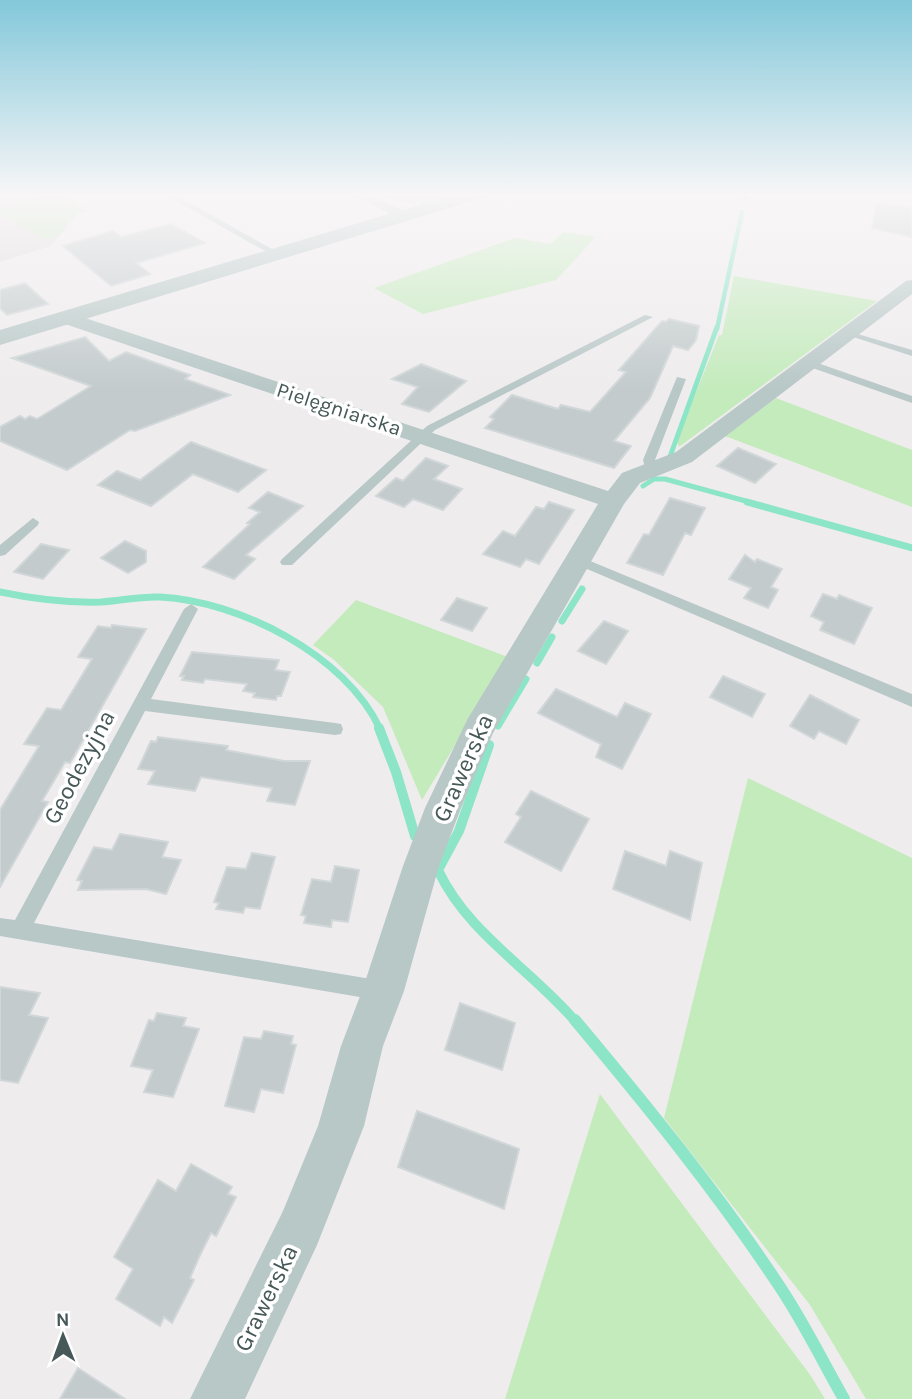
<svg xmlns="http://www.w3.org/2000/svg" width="912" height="1399" font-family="Karla,sans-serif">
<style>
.education{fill:#e0dddf}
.green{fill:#c4ebbc}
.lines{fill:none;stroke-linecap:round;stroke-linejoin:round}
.stream-far4{stroke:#8ce5c6;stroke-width:4.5}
.stream-far3{stroke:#8ce5c6;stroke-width:5}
.stream-far2{stroke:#8ce5c6;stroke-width:7}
.stream-far1{stroke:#8ce5c6;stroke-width:10}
.stream{stroke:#8ce5c6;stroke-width:12}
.building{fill:#c3cbcc;stroke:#d1d7d8;stroke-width:2}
.service{fill:#b8c8c7;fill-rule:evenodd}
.minor{fill:#b8c8c7;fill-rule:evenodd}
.tertiary{fill:#b8c8c7;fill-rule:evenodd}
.labels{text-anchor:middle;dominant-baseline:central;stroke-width:7;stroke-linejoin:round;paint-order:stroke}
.far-street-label{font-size:21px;fill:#465857;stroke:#fff}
.street-label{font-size:24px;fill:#465857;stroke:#fff}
</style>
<rect width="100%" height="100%" fill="#efecee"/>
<polygon class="education" points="0,193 59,193 89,211 77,215 51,246 0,262"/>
<g class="green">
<polygon points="56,193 85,211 77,213 55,238 42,238 0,212 0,209"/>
<path d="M379,193H460C420,205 418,210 379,193Z"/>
<polygon points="563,232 596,237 556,280 423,314 374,288 515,238 551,244"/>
<polygon points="734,276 877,301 679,447 677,440 719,335 722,335"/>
<polygon points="776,398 912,450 912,507 725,436"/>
<polygon points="356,600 508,657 422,800 383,707 333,659 313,645"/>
<polygon points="748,778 912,858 912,1399 866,1399 810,1305 664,1118"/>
<polygon points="600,1094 811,1376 825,1399 505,1399"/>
</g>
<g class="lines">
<g class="stream-far4">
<polyline points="745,199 746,193"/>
<polyline points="717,329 742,212"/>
</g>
<g class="stream-far3">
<polyline points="668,462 717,327"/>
<polyline points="643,486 654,479 665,479 753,503"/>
</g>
<g class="stream-far2">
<polyline points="747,502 912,548"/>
<path d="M0,592C33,599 67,603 101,602C120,601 140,596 160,597C239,601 346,655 380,729"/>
<polyline points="562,621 582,589"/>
<polyline points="537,663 552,637"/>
<polyline points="498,726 526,679"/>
</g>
<g class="stream-far1">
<polyline points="379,728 396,772 415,836"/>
<path d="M489,745L459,831L438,870C468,934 531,969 576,1022"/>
</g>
<path class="stream" d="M575,1020C647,1106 718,1193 780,1287C804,1323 823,1362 844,1399"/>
</g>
<g class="building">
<polygon points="879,203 912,208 912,237 872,228 876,205"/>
<polygon points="171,224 205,243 136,263 150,274 111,286 63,246 113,231 121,237"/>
<polygon points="25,283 48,304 7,315 0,308 0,290"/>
<polygon points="669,319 699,326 696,340 688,350 673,346 650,398 614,441 631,446 614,468 485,428 494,419 490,417 512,395 558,409 561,405 590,412 626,372 619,370 662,321 666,322"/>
<polygon points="85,337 109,361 126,352 190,375 185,379 230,395 135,431 130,430 67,470 0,441 0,427 20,416 25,419 30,416 37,419 91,386 12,358"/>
<polygon points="421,364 466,381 429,412 402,404 418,387 392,379"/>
<polygon points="191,442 266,470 238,492 193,474 151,506 98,485 117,471 140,480"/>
<polygon points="738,448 776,464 755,483 717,466"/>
<polygon points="426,458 448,466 434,479 462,489 443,510 413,499 404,507 376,496 396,478 403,481"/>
<polygon points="268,492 303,506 246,555 255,559 234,579 203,567 250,524 247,523 260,512 249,508"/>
<polygon points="670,498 705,508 691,535 685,533 663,575 627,563 644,534 649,535"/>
<polygon points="549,502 574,510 539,564 526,559 520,567 483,554 503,531 515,536 536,507 544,509"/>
<polygon points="125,541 146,551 146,562 128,573 101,558"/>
<polygon points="41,544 69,550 43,579 14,572"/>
<polygon points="745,555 755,562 757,559 782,569 771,587 778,590 768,608 744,598 751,588 729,579"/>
<polygon points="823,594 837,599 839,595 872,608 854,644 820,630 824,622 811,616"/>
<polygon points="457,598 487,608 472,631 441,620"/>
<polygon points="604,621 628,631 606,664 578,651"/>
<polygon points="112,625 146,629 70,763 65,762 42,801 48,802 0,887 0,810 39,746 24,744 47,708 61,710 92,659 78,657 98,626 111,628"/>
<polygon points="192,652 279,660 275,670 290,672 281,696 277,696 276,700 253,697 255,693 243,691 247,684 205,679 203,683 182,680 184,676 180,676"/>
<polygon points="723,676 765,694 752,717 710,697"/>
<polygon points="556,689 617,717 625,703 651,714 622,769 596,757 601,744 538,713"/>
<polygon points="810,695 859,720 846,744 819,731 814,739 790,726"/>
<polygon points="158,737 228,746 226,750 284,761 310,761 295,805 267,801 272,788 201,777 195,791 148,784 155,771 138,769 151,741 156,742"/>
<polygon points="531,791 589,819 561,871 505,842 521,817 516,814"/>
<polygon points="120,834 168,842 162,857 181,860 166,894 146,889 78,890 82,881 77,880 94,847 112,850"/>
<polygon points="625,851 666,866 670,851 702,863 690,920 613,889"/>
<polygon points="252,853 275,857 260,909 245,907 243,913 216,909 219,903 214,902 227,867 246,869"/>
<polygon points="335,866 359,870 348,922 332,920 331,927 304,923 306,916 301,915 312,879 331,882"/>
<polygon points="0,987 40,993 29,1015 48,1018 18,1083 0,1080"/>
<polygon points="460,1003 515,1023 502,1070 445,1050"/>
<polygon points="157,1013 186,1018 183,1026 199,1029 173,1097 144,1092 153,1070 131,1066 149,1020 154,1021"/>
<polygon points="264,1031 293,1036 291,1044 296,1045 283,1093 261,1089 254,1112 225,1106 244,1037 261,1039"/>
<polygon points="417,1111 519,1149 504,1209 398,1167"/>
<polygon points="191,1164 232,1187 228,1194 236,1197 216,1236 211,1233 200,1255 190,1278 194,1280 172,1323 164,1317 160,1326 116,1299 133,1269 114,1257 158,1180 176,1191"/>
<polygon points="78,1368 125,1399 60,1399"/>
</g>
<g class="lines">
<g class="service">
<polygon points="162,193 172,193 281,254 274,256"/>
<polygon points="645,315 653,317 435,430 292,565 282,565 280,562 282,559 427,426"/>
<polygon points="844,330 912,350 912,356 844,334"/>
<polygon points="804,361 812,361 912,396 912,403 804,365"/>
<polygon points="677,377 686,379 655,460 657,471 651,475 647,474 643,460"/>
<polygon points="33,518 39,522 38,525 5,555 0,556 0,545"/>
<polygon points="578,556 912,694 912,707 573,563 571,560 573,557"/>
<polygon points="191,604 198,609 151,699 335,723 341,724 343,729 341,734 335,735 145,711 34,923 383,981 390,984 393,991 390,998 383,1001 0,936 0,918 15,920 184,609"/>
</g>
<g class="minor">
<polygon points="349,193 368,193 414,216 412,219 400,219"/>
<polygon points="912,280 912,294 692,462 640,483 624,504 493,733 461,808 439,866 404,991 383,1046 364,1126 317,1245 245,1399 190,1399 283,1211 318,1126 341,1046 362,991 403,866 425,808 467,720 598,504 59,322 56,318 66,312 73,314 608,491 622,473 676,452 906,281"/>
</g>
<polygon class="tertiary" points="459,193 488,193 485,197 0,345 0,330"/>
</g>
<linearGradient id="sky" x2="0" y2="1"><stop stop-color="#83c8da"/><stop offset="0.5" stop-color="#f8f6f7"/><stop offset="1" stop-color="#f8f6f7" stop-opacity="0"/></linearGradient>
<rect width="912" height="389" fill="url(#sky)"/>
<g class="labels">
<g class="far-street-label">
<text transform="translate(339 409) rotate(18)">Pielęgniarska</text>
</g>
<g class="street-label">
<text transform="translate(79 767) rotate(-62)">Geodezyjna</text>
<text transform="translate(463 768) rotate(-66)">Grawerska</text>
<text transform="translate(266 1298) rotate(-64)">Grawerska</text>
</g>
</g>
<g transform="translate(63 1336) rotate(359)" stroke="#ffffff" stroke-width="5" paint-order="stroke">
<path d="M0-5L12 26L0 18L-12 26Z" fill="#465857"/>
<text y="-10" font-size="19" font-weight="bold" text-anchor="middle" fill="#465857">N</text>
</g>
</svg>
